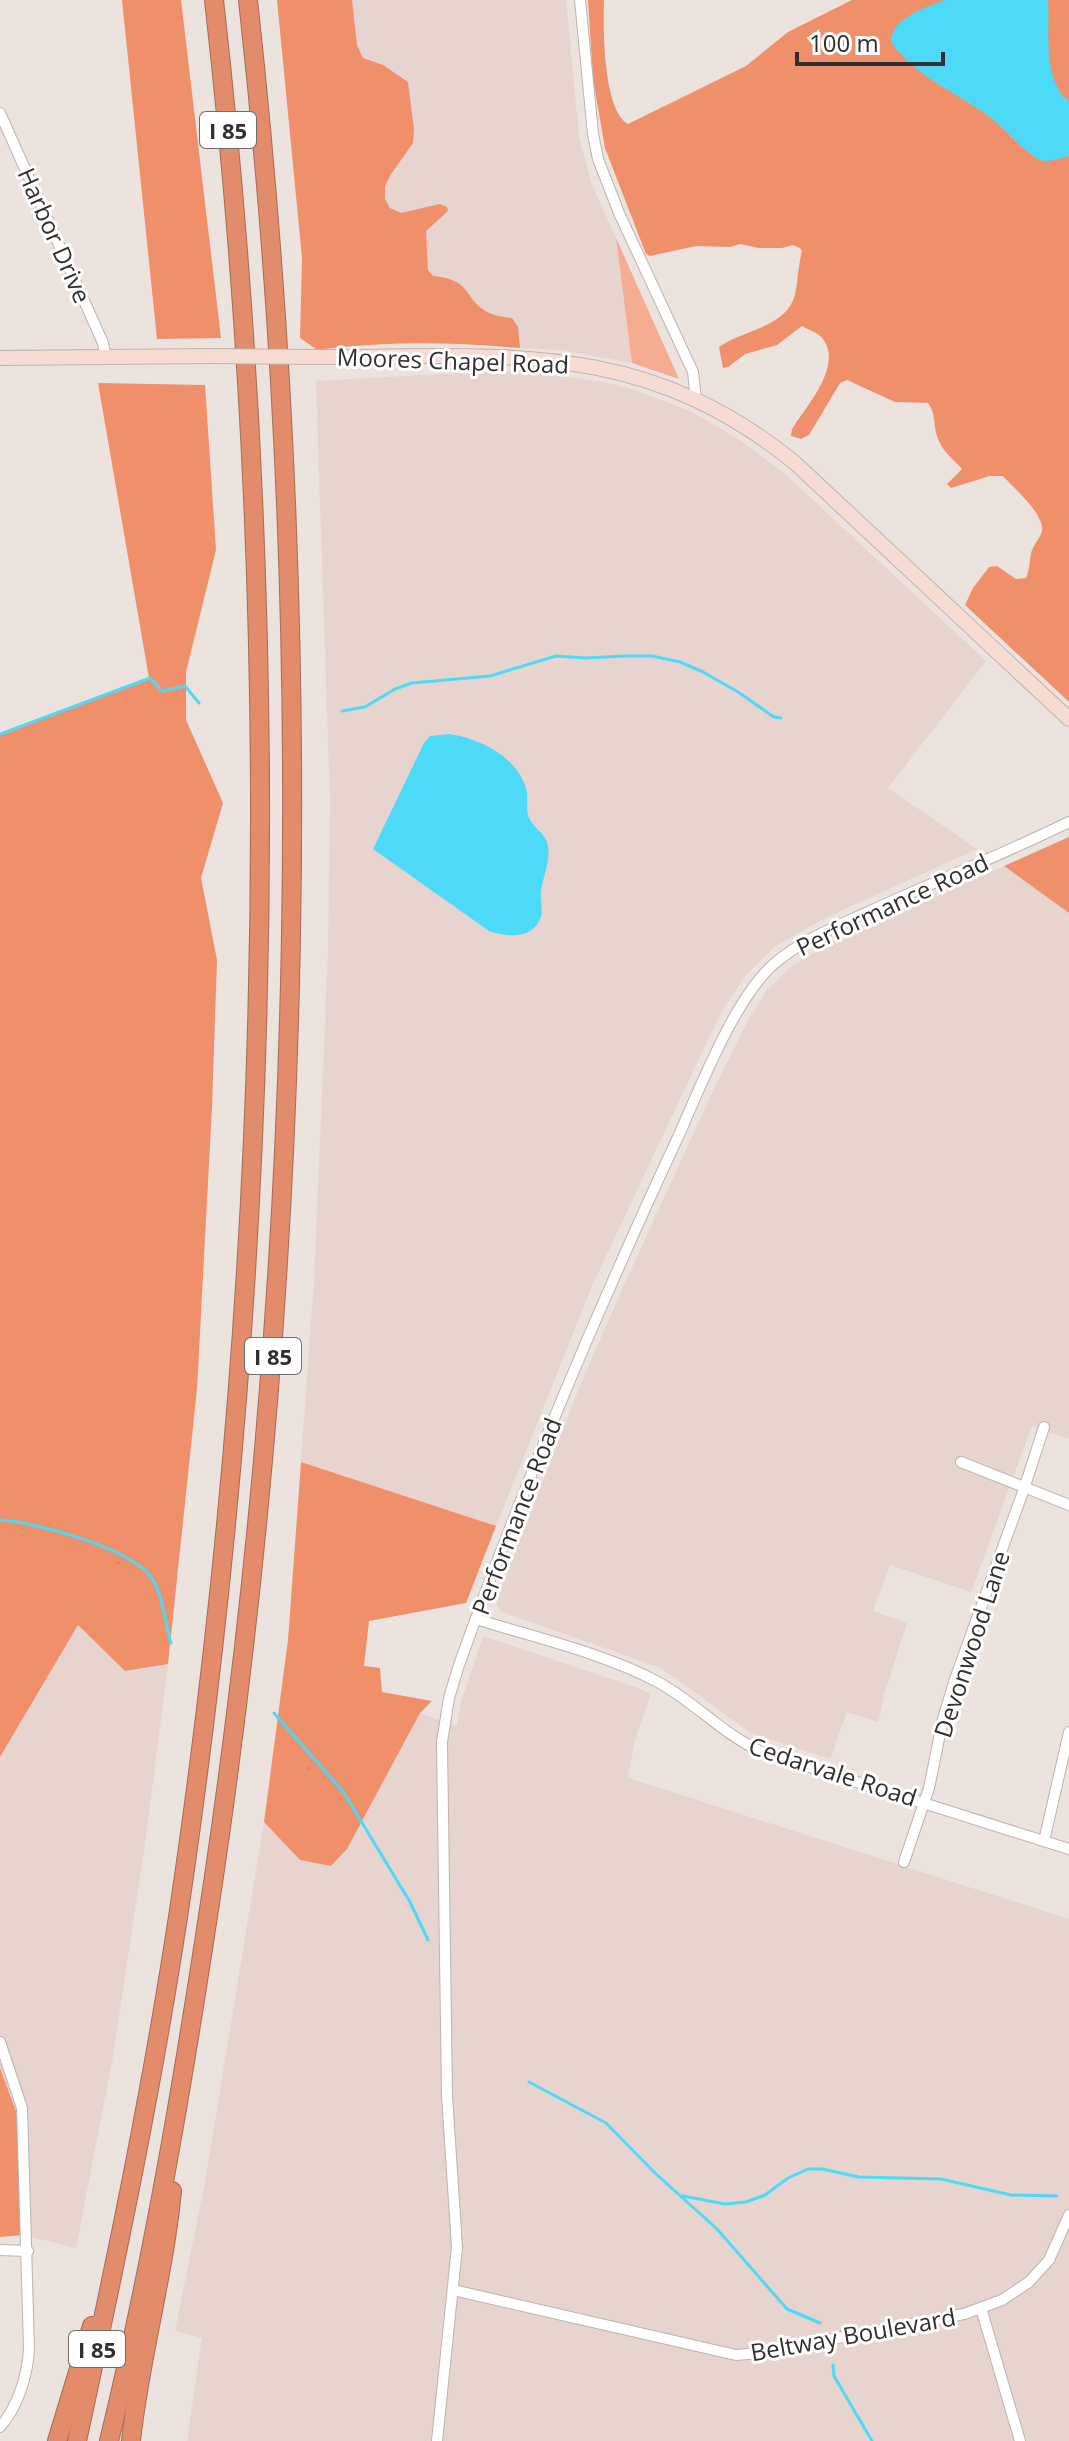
<svg xmlns="http://www.w3.org/2000/svg" width="1069" height="2441" font-family="'Open Sans',sans-serif">
<style>
.built{fill:#e7d4ce}
.green{fill:#f6ac90}
.forest{fill:#ef906b}
.water{fill:#4ddaf9}
.lines{fill:none;stroke-linecap:round;stroke-linejoin:round}
.stream{stroke:#4ddaf9;stroke-width:3}
.minor-casing{stroke:#bdb3af;stroke-width:12}
.secondary-casing{stroke:#bdb3af;stroke-width:16}
.motorway-casing{stroke:#a56b56;stroke-width:20}
.minor{stroke:#fff;stroke-width:10}
.secondary{stroke:#f6dcd3;stroke-width:14}
.motorway{stroke:#e28c6b;stroke-width:18}
.secondary-bridge-casing{stroke:#bdb3af;stroke-width:16;stroke-linecap:butt}
.secondary-bridge{stroke:#f6dcd3;stroke-width:14}
.labels{text-anchor:middle;dominant-baseline:central;stroke-width:6;stroke-linejoin:round;paint-order:stroke}
.shield{fill:#fff;stroke:#706d6d;stroke-width:2}
.shield-label{font-size:22px;font-weight:bold;fill:#332f2e}
.street-label{font-size:24px;fill:#332f2e;stroke:#fff}
</style>
<rect width="100%" height="100%" fill="#ece2de"/>
<g class="built">
<polygon points="333,0 566,0 579,137 591,182 616,238 632,363 560,350 486,346 486,337 361,336"/>
<polygon points="493,371 534,372 604,382 635,390 690,411 740,440 784,473 986,661 888,788 977,849 825,918 774,947 745,976 722,1011 696,1065 592,1286 496,1526 301,1462 314,1282 328,954 330,798 316,381"/>
<polygon points="1004,866 1069,913 1069,1439 1032,1426 971,1592 890,1565 873,1611 907,1623 885,1691 878,1722 847,1712 830,1759 751,1733 661,1668 505,1613 500,1610 496,1602 581,1383 624,1285 714,1089 746,1024 766,991 789,968 814,953"/>
<polygon points="78,1625 125,1671 168,1664 145,1844 113,2056 76,2248 24,2235 20,2122 0,2068 0,1757"/>
<polygon points="483,1636 638,1688 651,1694 634,1743 628,1778 1069,1919 1069,2441 187,2441 202,2338 175,2331 205,2182 264,1822 300,1860 332,1866 347,1849 420,1713 457,1726 461,1702"/>
</g>
<polygon class="green" points="616,238 679,379 632,363"/>
<g class="forest">
<polygon points="122,0 181,0 221,338 157,339"/>
<path d="M277,0H352L357,45L363,58L383,65L408,82L414,129L413,143L391,174L385,186V199L390,208L401,213L440,204L447,207L448,211L426,231L428,270L433,276C476,280 462,302 492,314C498,317 506,317 512,318L518,327L520,348C454,342 389,341 324,349H316L300,338L302,258Z"/>
<path d="M588,0H604C603,27 603,110 628,124L746,66L788,32L852,0H1069V702L965,605L973,588L989,567L997,566L1016,579L1026,578C1030,568 1029,563 1031,554C1032,546 1040,539 1042,531C1045,515 1013,487 1003,476H990L951,488L947,484L962,469C952,458 941,450 937,436C933,423 936,414 928,403L895,402L847,380L840,383L809,435L801,439L791,436L792,429C807,405 843,366 823,339C819,333 809,330 802,326L777,345L745,354L728,367L723,368L719,347C742,330 786,328 795,295C798,281 798,266 802,251L800,248L793,245L782,248H759L740,244L730,247L696,246L650,256L646,254L605,148L593,79Z"/>
<polygon points="98,383 205,385 216,550 186,672 186,720 223,803 201,878 217,960 212,1107 197,1389 168,1664 125,1671 78,1625 0,1757 0,734 149,678"/>
<polygon points="1069,837 1069,913 1004,866"/>
<polygon points="301,1462 496,1526 466,1603 369,1621 364,1666 380,1668 382,1692 432,1701 420,1713 347,1849 331,1866 300,1860 264,1822 288,1640"/>
<polygon points="0,2068 20,2122 24,2235 0,2237"/>
</g>
<g class="water">
<path d="M945,0H1048C1050,32 1042,79 1069,102V156C1060,158 1048,164 1038,159C1021,149 1006,130 991,118C957,92 916,78 891,42C891,18 926,7 945,0Z"/>
<path d="M449,734C479,738 516,756 526,788C529,797 525,809 529,818C533,827 544,833 547,842C552,858 543,876 541,891C540,899 543,908 541,916C534,940 507,937 489,931L373,849L424,743L430,736Z"/>
</g>
<g class="lines">
<g class="stream">
<polyline points="342,711 365,707 395,689 412,683 490,676 556,656 586,658 624,656 652,656 680,662 703,672 738,692 774,717 781,718"/>
<polyline points="0,734 150,678 162,691 185,686 199,703"/>
<path d="M0,1520C35,1522 130,1548 151,1577C163,1594 165,1623 171,1643"/>
<polyline points="274,1713 344,1793 410,1902 428,1940"/>
<polyline points="529,2082 606,2123 655,2173 717,2229 787,2309 820,2323"/>
<polyline points="683,2196 725,2204 746,2202 765,2195 788,2178 808,2169 822,2169 859,2177 941,2179 1011,2195 1057,2196"/>
<polyline points="833,2365 834,2376 872,2441"/>
</g>
<g class="minor-casing">
<g id="minor">
<polyline points="580,0 593,134 598,159 619,213 693,372 696,399"/>
<polyline points="0,113 103,343 106,358"/>
<polyline points="961,1462 1069,1505"/>
<path d="M476,1619C533,1637 603,1653 656,1681C694,1701 722,1734 762,1752L1069,1849"/>
<polyline points="1044,1841 1069,1732"/>
<polyline points="904,1862 929,1788 943,1719 955,1679 1024,1489 1044,1427"/>
<path d="M0,2042L22,2108L29,2348C28,2374 18,2407 0,2427"/>
<polyline points="0,2250 28,2251"/>
<polyline points="453,2290 736,2355 759,2353 964,2314 1002,2300 1029,2282 1049,2260 1069,2215"/>
<polyline points="981,2308 1020,2441"/>
<path d="M437,2441L457,2247L447,2096L442,1742L449,1698L458,1668C522,1487 597,1311 678,1137C700,1088 735,997 775,963C802,940 838,926 870,911C936,881 1004,854 1069,822"/>
</g>
</g>
<g class="secondary-casing">
<g id="secondary">
<path d="M318,357C502,357 642,338 795,463L1069,719"/>
<polyline points="0,358 213,356"/>
</g>
</g>
<g class="motorway-casing">
<g id="motorway">
<polyline points="57,2441 92,2326"/>
<path d="M77,2441C117,2256 156,2071 183,1883C273,1258 285,628 214,0"/>
<path d="M109,2441C154,2257 185,2070 213,1883C305,1260 317,626 248,0"/>
<path d="M131,2441C140,2357 164,2275 172,2191"/>
</g>
</g>
<use href="#minor" class="minor"/>
<use href="#secondary" class="secondary"/>
<use href="#motorway" class="motorway"/>
<g class="secondary-bridge-casing">
<polyline id="secondary-bridge" points="213,356 318,357"/>
</g>
<use href="#secondary-bridge" class="secondary-bridge"/>
</g>
<g class="labels">
<g class="shield">
<rect x="200" y="112" width="56" height="36" rx="6"/>
<rect x="245" y="1338" width="56" height="36" rx="6"/>
<rect x="69" y="2331" width="56" height="36" rx="6"/>
</g>
<g class="shield-label">
<text x="228" y="130">I 85</text>
<text x="273" y="1356">I 85</text>
<text x="97" y="2349">I 85</text>
</g>
<g class="street-label">
<text transform="translate(55 235) rotate(66)">Harbor Drive</text>
<text transform="translate(453 360) rotate(2)">Moores Chapel Road</text>
<text transform="translate(892 904) rotate(-25)">Performance Road</text>
<text transform="translate(516 1516) rotate(-69)">Performance Road</text>
<text transform="translate(971 1644) rotate(-72)">Devonwood Lane</text>
<text transform="translate(833 1771) rotate(18)">Cedarvale Road</text>
<text transform="translate(853 2334) rotate(-10)">Beltway Boulevard</text>
</g>
</g>
<path d="M797 52v12h146v-12" fill="none" stroke="#332f2e" stroke-width="4"/>
<text x="809" y="52" font-size="24" fill="#332f2e" stroke="#ffffff" stroke-width="6" paint-order="stroke">100 m</text>
</svg>
